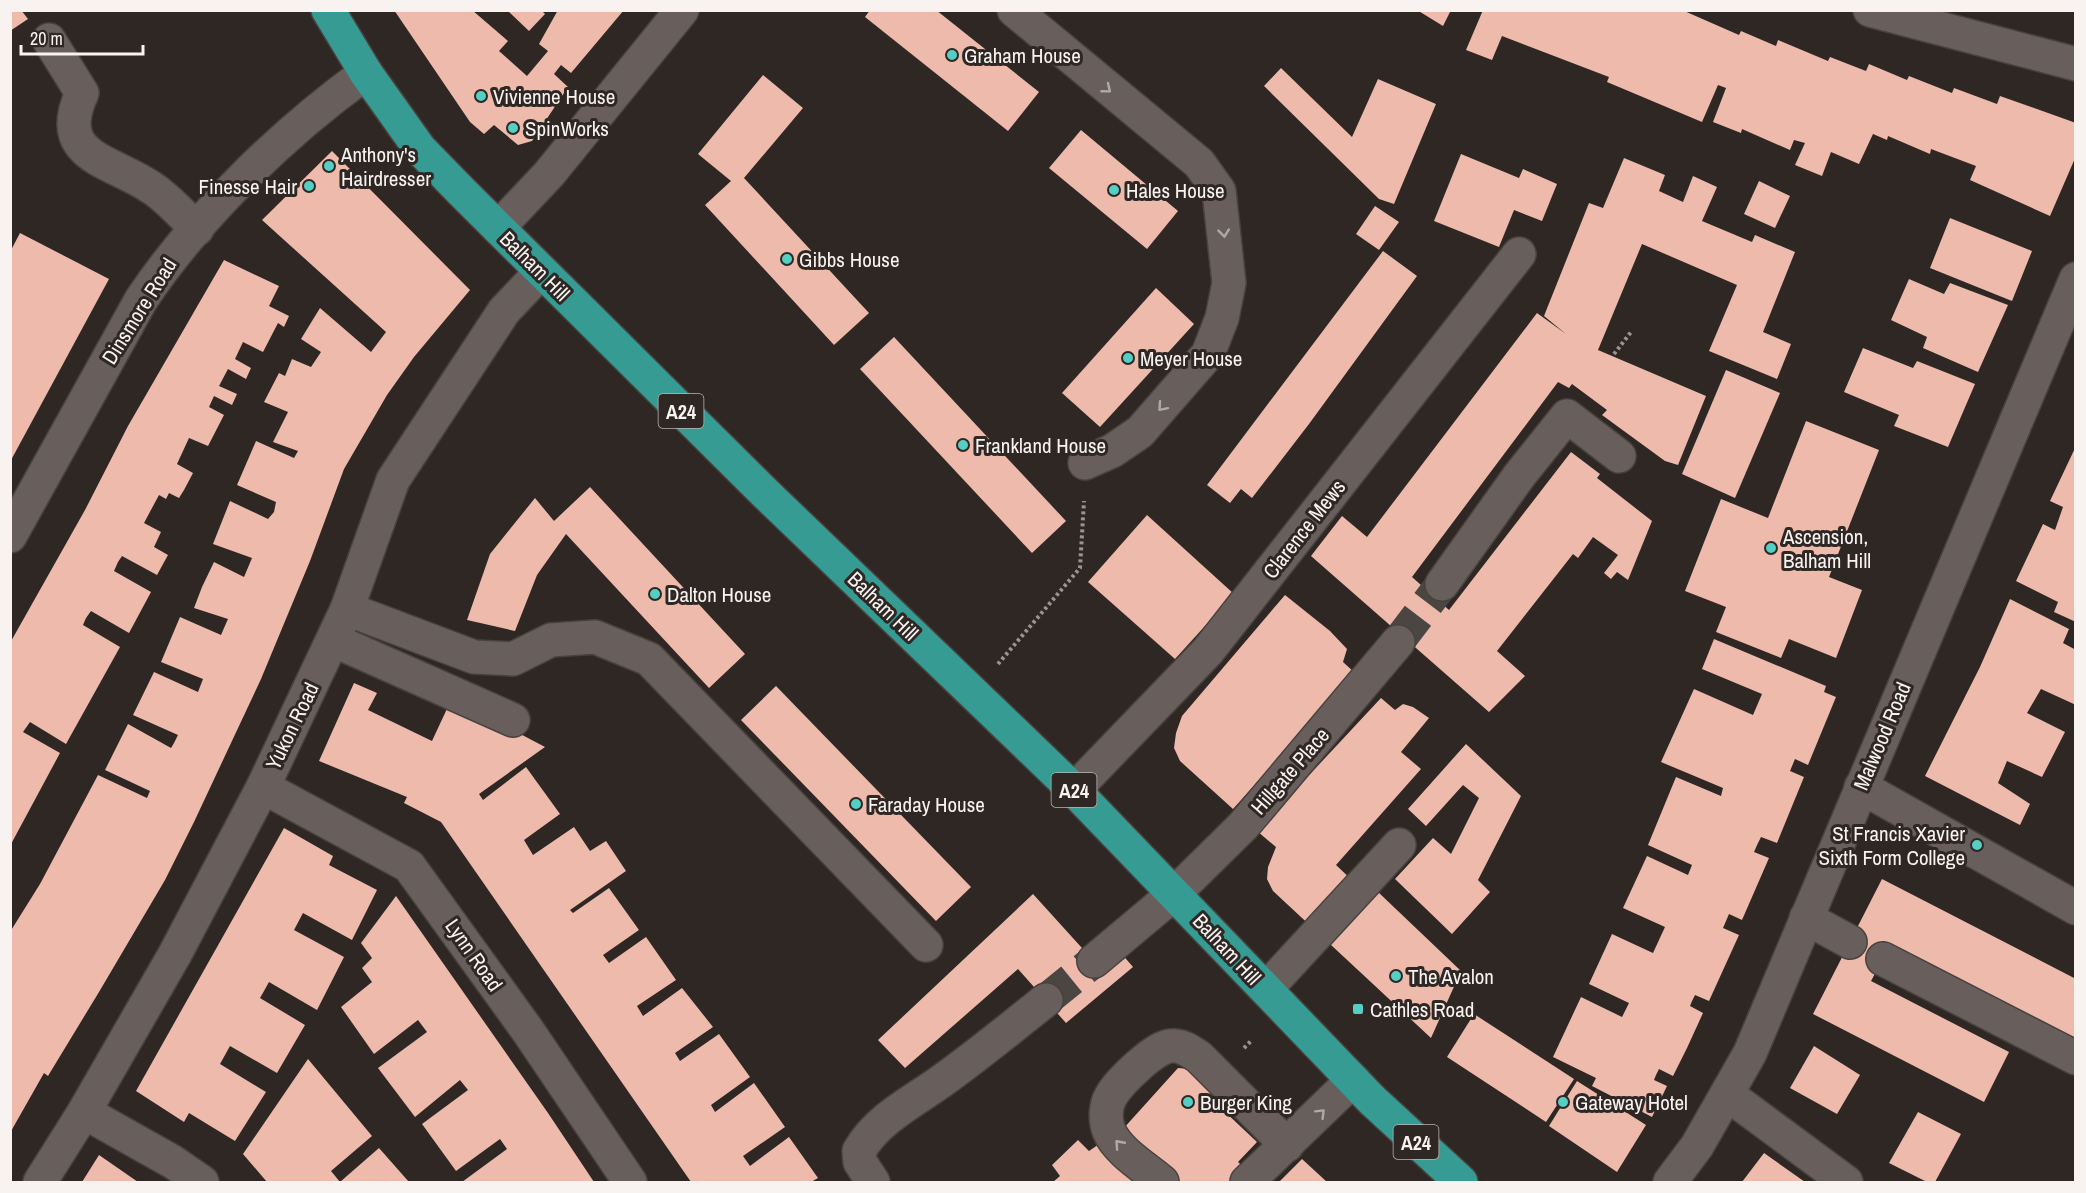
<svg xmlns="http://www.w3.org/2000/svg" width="2086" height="1193" font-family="'Archivo Narrow',sans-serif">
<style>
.building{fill:#edbaab}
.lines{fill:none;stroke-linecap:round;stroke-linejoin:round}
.minor-tunnel{stroke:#4c4643;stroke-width:33;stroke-dasharray:33 16;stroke-linecap:butt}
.minor-casing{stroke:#48423f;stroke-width:36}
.highway-casing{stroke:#48423f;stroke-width:36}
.path{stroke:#9b9592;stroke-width:4;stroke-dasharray:3 3;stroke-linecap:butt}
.minor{stroke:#685f5c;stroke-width:33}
.highway{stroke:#359b93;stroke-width:33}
.oneway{stroke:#b0a9a6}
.poi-dot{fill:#55cec4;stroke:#2e2724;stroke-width:2}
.labels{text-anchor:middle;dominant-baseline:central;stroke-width:6;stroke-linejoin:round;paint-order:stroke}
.shield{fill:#2e2724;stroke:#bbb6b4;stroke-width:1.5}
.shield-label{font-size:20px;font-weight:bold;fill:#f8f3f1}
.poi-label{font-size:21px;fill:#f8f3f1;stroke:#2e2724;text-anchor:start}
.street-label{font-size:21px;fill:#f8f3f1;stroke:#2e2724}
</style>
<rect width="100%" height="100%" fill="#2e2724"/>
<g class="building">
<polygon points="10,10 21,10 28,19 10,31"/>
<polygon points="394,10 472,10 508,41 499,51 527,76 548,51 539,44 558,10 624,10 571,73 561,65 554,74 568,87 532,141 518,145 494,125 484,134 470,122"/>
<polygon points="507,10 541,10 545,14 529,31"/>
<polygon points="870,10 936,10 1039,92 1008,131 865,17"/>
<polygon points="1417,10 1451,10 1443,26"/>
<polygon points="1483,10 1682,10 1739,35 1741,31 1776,46 1778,40 1828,61 1830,57 1866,71 1869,64 1907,80 1909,76 1952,93 1954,88 1997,104 2000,96 2076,123 2076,156 2050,216 1970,180 1976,166 1931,149 1930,154 1888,136 1887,140 1873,134 1859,164 1831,152 1822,176 1795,165 1805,143 1794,140 1790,150 1742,129 1741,133 1713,122 1726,88 1718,85 1702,122 1607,82 1609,77 1502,36 1492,60 1466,50"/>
<polygon points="1281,68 1352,137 1378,79 1436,104 1394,204 1379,199 1264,86"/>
<polygon points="763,75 803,108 744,178 869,313 834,345 705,205 731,181 698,154"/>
<polygon points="1081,130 1178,211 1147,249 1049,168"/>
<polygon points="332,151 470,290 414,357 387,395 344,469 310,561 261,679 194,822 165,880 99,992 48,1076 44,1073 10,1133 10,932 40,884 98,775 147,798 150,791 105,770 128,724 171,748 174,743 178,735 133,715 154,672 198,692 203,679 161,662 180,617 221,635 224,628 228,619 194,608 202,587 214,562 244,577 252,558 213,544 230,501 268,519 274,512 276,502 237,485 256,441 294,458 298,451 273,442 288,412 264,402 279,373 285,376 292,359 311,367 321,352 301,339 320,308 371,352 386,332 262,220"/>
<polygon points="1461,154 1519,178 1523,169 1557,184 1542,221 1514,210 1499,247 1434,221"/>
<polygon points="1624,158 1665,175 1659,191 1683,202 1693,176 1717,187 1702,221 1752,242 1755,235 1795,252 1763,332 1791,344 1777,379 1709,351 1737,285 1642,244 1598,350 1706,396 1678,465 1665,461 1602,415 1607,410 1572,384 1569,388 1558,382 1412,577 1449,610 1571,452 1600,474 1597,478 1652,521 1628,580 1617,572 1611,579 1604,573 1618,555 1593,537 1578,558 1573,554 1497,651 1525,676 1489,712 1311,556 1342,516 1367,537 1537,313 1566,334 1544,316 1589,203 1603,208"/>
<polygon points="1759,181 1790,196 1775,228 1744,214"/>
<polygon points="1375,206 1399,222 1379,250 1356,234"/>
<polygon points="1950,218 2032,251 2012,301 1930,268"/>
<polygon points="20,233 109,279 10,462 10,252"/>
<polygon points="1383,251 1417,276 1309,424 1252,498 1241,489 1230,503 1207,485"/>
<polygon points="224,260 279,286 269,306 289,316 284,327 278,323 263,352 243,342 235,359 251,368 246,379 228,369 219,386 237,394 232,405 214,396 209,407 224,415 208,446 189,438 177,464 193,473 184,490 179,498 169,493 166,499 159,495 152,508 144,523 161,532 154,547 168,555 157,575 122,556 118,562 114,571 151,592 129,633 91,611 86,618 83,625 120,647 66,744 30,722 23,732 60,753 10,846 10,643 85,510 128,426"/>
<polygon points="1909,279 1944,294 1950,283 2008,305 1978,372 1923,348 1927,337 1891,320"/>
<polygon points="1156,288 1194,324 1100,427 1062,393"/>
<polygon points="894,337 1066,521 1032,553 860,369"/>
<polygon points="1863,348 1913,368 1917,361 1975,384 1948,447 1894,426 1899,415 1844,392"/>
<polygon points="1726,370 1780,393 1735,498 1682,474"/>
<polygon points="1806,421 1879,450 1829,577 1862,590 1836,658 1789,639 1781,658 1716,632 1726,607 1685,591 1721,499 1768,518"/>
<polygon points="2076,446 2076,622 2054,612 2058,602 2016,581 2043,524 2055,530 2063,507 2050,501"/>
<polygon points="590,487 745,654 709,688 566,534 537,575 515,631 467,620 490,554 535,498 554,521"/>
<polygon points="1147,515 1234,594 1175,659 1088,582"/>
<polygon points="1285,595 1330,631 1347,649 1343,662 1355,673 1233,809 1180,761 1174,748 1176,733 1182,716"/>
<polygon points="2010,599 2069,629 2063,643 2076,650 2076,705 2041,689 2027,713 2065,732 2042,777 2007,761 1998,783 2030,804 2020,825 1925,776 1980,667"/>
<polygon points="1714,639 1826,686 1824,692 1836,697 1808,765 1795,759 1790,771 1804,777 1777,843 1761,837 1758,843 1754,852 1769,858 1742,920 1729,914 1723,928 1739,935 1709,1001 1695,995 1692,1001 1690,1006 1703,1013 1687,1048 1673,1076 1659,1069 1656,1075 1654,1080 1667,1086 1652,1117 1592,1086 1596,1078 1553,1057 1581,997 1622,1017 1629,1003 1589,984 1612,934 1653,953 1665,927 1623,908 1647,856 1688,875 1692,865 1648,845 1676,777 1721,796 1723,788 1661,762 1694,689 1753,715 1762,694 1702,669"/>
<polygon points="354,683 377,693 368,710 432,741 452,698 545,747 479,794 483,800 526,767 560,814 524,840 533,855 574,827 590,851 606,841 626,871 570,910 573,913 609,888 639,930 603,955 609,963 646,937 676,980 637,1006 643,1016 682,988 713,1027 675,1053 680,1061 719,1034 750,1077 711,1105 715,1112 754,1083 785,1127 743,1156 750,1166 789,1137 818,1178 811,1182 691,1182 441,822 404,803 407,797 319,761"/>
<polygon points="776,686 971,887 936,921 741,720"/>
<polygon points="1381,698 1395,710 1403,704 1413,707 1429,718 1401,752 1421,769 1336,865 1371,898 1377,891 1461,971 1431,1038 1273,891 1267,879 1268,867 1276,847 1257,831"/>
<polygon points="1466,744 1521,796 1478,880 1490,892 1452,934 1395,879 1433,838 1451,854 1479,798 1463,785 1426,826 1408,809"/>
<polygon points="284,828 333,856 329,865 377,890 352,940 303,913 294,930 344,957 317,1010 269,982 264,991 260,998 305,1025 277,1073 230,1046 220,1064 266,1092 235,1141 189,1113 184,1122 136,1091"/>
<polygon points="1882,879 2076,979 2076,1041 1883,959 1871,981 2009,1052 1984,1102 1813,1014"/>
<polygon points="1033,894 1101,969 1121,953 1133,967 1066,1023 1018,969 905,1068 878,1040"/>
<polygon points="396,896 548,1113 594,1182 462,1182 507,1149 500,1139 456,1171 422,1124 468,1090 460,1080 415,1117 378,1068 427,1032 418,1020 374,1054 341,1007 372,982 362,968 372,958 361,943"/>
<polygon points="1474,1014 1574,1079 1546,1122 1447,1057"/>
<polygon points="1814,1046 1860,1075 1837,1114 1790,1088"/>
<polygon points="308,1059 372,1136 331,1171 340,1182 379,1148 409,1182 267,1182 243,1154"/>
<polygon points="1178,1068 1190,1069 1222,1097 1222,1109 1257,1142 1238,1162 1259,1182 1181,1182 1123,1129"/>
<polygon points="1577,1081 1646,1125 1617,1172 1549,1126"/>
<polygon points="1918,1112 1961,1134 1935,1182 1927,1182 1889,1163"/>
<polygon points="1078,1140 1089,1151 1105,1140 1142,1182 1053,1182 1060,1176 1052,1165"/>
<polygon points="1764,1153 1805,1182 1742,1182"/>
<polygon points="99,1155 138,1182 82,1182"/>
<polygon points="1302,1159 1327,1182 1279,1182"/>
</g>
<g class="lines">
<g class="minor-tunnel">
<polyline points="1398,642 1442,584"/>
<polyline points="1046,1000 1094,961"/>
</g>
<g class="minor-casing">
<g id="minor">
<polyline points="1014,10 1199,163 1219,191 1229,283 1222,318 1208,354 1140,432 1112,451 1085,463"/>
<polyline points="1870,10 2076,64"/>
<path d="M49,40L82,93C52,158 112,160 152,188C169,199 183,216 197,229"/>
<polyline points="498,228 549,174 682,10"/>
<path d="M10,536L141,300C197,216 284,132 366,73"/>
<polyline points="1442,584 1519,476 1567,416 1619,456"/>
<polyline points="347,609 474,657 513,659 551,640 595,637 649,659 926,945"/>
<polyline points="333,640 513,720"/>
<polyline points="263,787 409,866 528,1031 630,1182"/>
<polyline points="1861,787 2076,908"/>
<polyline points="1074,790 1208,651 1519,254"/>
<polyline points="1806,918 1850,942"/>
<polyline points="1883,959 2076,1058"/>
<polyline points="1094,961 1175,893 1243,826 1398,642"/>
<polyline points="1266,989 1399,845"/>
<polyline points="1727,1094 1846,1182"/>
<polyline points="84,1112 173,1162 202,1182"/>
<polyline points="40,1182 84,1112 175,954 263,787 347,609 393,480 504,311 541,272"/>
<path d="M873,1182L860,1162L859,1151C878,1118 913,1102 943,1080C978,1055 1012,1027 1046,1000"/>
<path d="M1162,1182C1146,1168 1118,1152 1109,1131C1105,1121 1105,1106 1111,1096C1119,1082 1155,1047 1170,1046C1181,1044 1190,1051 1199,1057L1287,1145"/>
<polyline points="1247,1182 1353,1080"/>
<polyline points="1670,1182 1697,1146 1750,1053 2076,279"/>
</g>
</g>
<g class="highway-casing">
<polyline id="highway" points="328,10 366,73 420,149 463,193 764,492 1074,790 1372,1100 1461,1182"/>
</g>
<g class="path">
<polyline points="1614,354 1631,332"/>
<polyline points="998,664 1080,568 1084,501"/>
<polyline points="1244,1048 1252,1040"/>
</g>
<use href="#minor" class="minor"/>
<use href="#highway" class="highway"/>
</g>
<defs><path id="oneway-chevron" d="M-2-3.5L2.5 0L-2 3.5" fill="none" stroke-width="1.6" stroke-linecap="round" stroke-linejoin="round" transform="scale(1.5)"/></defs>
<g class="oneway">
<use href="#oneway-chevron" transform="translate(1107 89) rotate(39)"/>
<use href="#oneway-chevron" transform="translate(1224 233) rotate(84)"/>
<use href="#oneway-chevron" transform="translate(1162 407) rotate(131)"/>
<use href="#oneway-chevron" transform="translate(1321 1113) rotate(-45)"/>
<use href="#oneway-chevron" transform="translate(1119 1144) rotate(-132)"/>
</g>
<g class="poi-dot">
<circle cx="952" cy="55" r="6"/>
<circle cx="481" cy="96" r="6"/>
<circle cx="513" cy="128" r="6"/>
<circle cx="329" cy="166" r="6"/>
<circle cx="309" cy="186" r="6"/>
<circle cx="1114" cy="190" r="6"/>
<circle cx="787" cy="259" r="6"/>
<circle cx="1128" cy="358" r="6"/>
<circle cx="963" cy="445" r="6"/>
<circle cx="1771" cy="548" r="6"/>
<circle cx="655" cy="594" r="6"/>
<circle cx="856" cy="804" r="6"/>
<circle cx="1977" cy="845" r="6"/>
<circle cx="1396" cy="976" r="6"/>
<rect x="1352" y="1003" width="12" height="12" rx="3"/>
<circle cx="1188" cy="1102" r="6"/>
<circle cx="1563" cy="1102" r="6"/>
</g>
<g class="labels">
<g class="shield">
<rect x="658.5" y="394" width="45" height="34" rx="4.5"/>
<rect x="1051.5" y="773" width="45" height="34" rx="4.5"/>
<rect x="1393.5" y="1125" width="45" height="34" rx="4.5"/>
</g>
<g class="shield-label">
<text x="681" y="411">A24</text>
<text x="1074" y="790">A24</text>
<text x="1416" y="1142">A24</text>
</g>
<g class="poi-label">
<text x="964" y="55">Graham House</text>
<text x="493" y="96">Vivienne House</text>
<text x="525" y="128">SpinWorks</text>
<text x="341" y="154">Anthony's<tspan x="341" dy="24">Hairdresser</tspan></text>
<text x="297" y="186" text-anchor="end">Finesse Hair</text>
<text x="1126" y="190">Hales House</text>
<text x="799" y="259">Gibbs House</text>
<text x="1140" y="358">Meyer House</text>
<text x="975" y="445">Frankland House</text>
<text x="1783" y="536">Ascension,<tspan x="1783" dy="24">Balham Hill</tspan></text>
<text x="667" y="594">Dalton House</text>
<text x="868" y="804">Faraday House</text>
<text x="1965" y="833" text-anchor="end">St Francis Xavier<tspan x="1965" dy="24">Sixth Form College</tspan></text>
<text x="1408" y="976">The Avalon</text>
<text x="1370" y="1009">Cathles Road</text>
<text x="1200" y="1102">Burger King</text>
<text x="1575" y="1102">Gateway Hotel</text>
</g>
<g class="street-label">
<text transform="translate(535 266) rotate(45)">Balham Hill</text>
<text transform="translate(139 311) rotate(-58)">Dinsmore Road</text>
<text transform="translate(1304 529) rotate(-52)">Clarence Mews</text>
<text transform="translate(883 606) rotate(44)">Balham Hill</text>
<text transform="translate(292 726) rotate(-64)">Yukon Road</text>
<text transform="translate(1882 736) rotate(-67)">Malwood Road</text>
<text transform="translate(1290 771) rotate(-49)">Hillgate Place</text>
<text transform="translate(1227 949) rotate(47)">Balham Hill</text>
<text transform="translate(474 955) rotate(55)">Lynn Road</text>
</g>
</g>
<rect width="2086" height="1193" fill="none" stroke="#f8f3f1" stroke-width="24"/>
<path d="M21 45v9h122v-9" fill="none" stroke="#f8f3f1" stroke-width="3"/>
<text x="30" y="45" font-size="18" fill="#f8f3f1" stroke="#2e2724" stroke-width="4.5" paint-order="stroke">20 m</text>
</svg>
